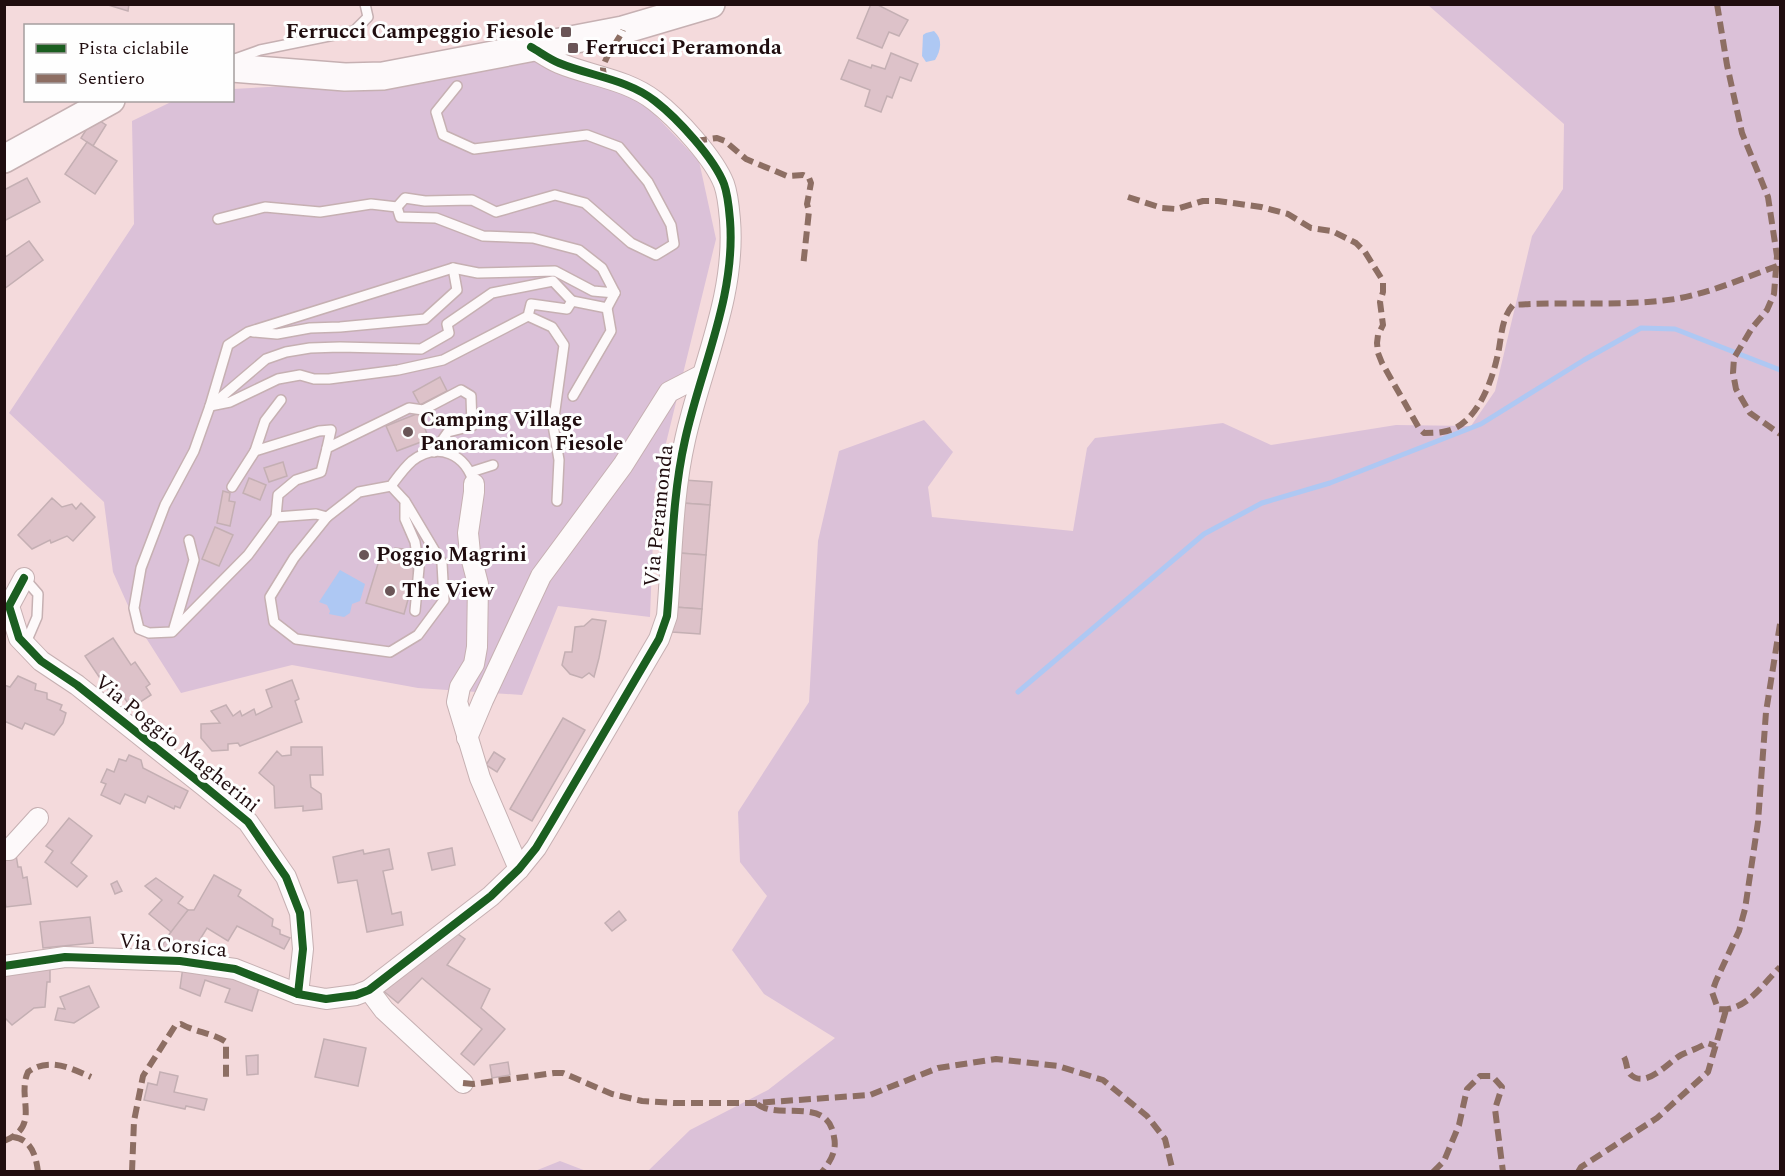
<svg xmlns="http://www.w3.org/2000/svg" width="1785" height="1176" font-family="Spectral,serif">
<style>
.green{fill:#dbc1d8}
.water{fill:#aec8f3}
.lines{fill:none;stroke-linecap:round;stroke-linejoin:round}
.stream{stroke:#aec8f3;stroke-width:5}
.building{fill:#ddc2c9;stroke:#c4afb3;stroke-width:1.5}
.lane-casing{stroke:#c6b0b2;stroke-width:12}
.street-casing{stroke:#c6b0b2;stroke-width:22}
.secondary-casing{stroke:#c6b0b2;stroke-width:30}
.lane{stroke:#fdf9fa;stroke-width:9}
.street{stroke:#fdf9fa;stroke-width:20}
.secondary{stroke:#fdf9fa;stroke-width:27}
.quiet{stroke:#8d6e63;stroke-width:6;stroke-dasharray:12 6;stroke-linecap:butt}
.cycleway-casing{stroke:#fefefe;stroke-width:11}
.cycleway{stroke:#1b5e20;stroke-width:8}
.poi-dot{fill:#6a5557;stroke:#fefefe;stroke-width:2}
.labels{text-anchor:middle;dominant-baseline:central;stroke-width:6;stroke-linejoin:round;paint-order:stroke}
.poi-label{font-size:21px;font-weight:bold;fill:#200d0f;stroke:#fefefe;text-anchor:start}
.street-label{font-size:21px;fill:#200d0f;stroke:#fefefe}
</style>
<rect width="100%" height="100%" fill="#f4dadc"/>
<g class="green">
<polygon points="1428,5 1780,5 1780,1171 648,1171 690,1130 768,1090 835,1038 764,994 732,950 767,896 740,862 738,812 809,702 818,541 839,451 924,420 953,452 928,487 932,517 1073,531 1087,448 1095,438 1223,423 1271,445 1396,425 1471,426 1495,391 1532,236 1563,189 1564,124"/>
<polygon points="537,61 637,96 699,161 716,239 655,488 650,617 558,606 522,695 418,688 292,665 181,693 134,619 113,572 104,502 9,413 134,224 132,121 173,101 232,100 233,89 380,81"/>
<polygon points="560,1161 586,1171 535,1171"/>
</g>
<g class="water">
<path d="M934,31C943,39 941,50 935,60L926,62L922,56L923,35L926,33Z"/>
<polygon points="340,570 365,584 360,601 352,604 350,613 344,617 329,614 330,611 327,605 319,602"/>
</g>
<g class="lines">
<polyline class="stream" points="1018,692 1204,534 1262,503 1330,483 1481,424 1584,360 1641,328 1675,329 1780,370"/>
</g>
<g class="building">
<polygon points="105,4 129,4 128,11"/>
<polygon points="871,4 876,4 908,20 899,36 889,32 882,48 857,38"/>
<polygon points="891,53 918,64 911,81 900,77 892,98 887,96 881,112 865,106 870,90 841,79 849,60 871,68 872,65 885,69"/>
<polygon points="94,117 106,125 93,146 81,138"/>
<polygon points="87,142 117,161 95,194 65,174"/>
<polygon points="27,178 40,202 4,221 4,190"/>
<polygon points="29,241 43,260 4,289 4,258"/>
<polygon points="440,377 447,391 420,405 413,392"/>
<polygon points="419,413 429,439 397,451 386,426"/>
<polygon points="283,462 287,476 269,482 264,468"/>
<polygon points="249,478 266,485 260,500 243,493"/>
<polygon points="684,480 712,482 710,505 682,503"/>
<polygon points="223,491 230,493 229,501 235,502 230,526 217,523"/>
<polygon points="52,498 62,507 72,504 76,509 81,503 95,517 73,541 67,536 51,543 50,540 32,549 18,535"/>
<polygon points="682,503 710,505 706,555 679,553"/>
<polygon points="215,527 233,535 219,566 202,559"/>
<polygon points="395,548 412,550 414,578 404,614 366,603 381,554 393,559"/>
<polygon points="679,553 706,555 702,609 674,607"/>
<polygon points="674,607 702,609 700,634 672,632"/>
<polygon points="592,619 606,621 599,658 594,677 589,673 582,678 570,674 562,665 565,652 572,652 575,627 584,626"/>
<polygon points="113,638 131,665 135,662 150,684 146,687 151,695 131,708 118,688 110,693 85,656"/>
<polygon points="18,676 36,684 35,690 47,693 47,699 62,705 60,710 66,713 63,723 54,735 25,723 22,729 4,721 4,685 10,687"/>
<polygon points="292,680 299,699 295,701 302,722 240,746 238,743 228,744 228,750 212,751 201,738 201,724 220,723 211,711 226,705 233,716 240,711 242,716 254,709 256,715 272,707 266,690"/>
<polygon points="563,718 585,730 532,821 510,809"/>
<polygon points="291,747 322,747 323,775 310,775 311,787 321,794 322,809 303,811 303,806 275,808 274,786 259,773 277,751 282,756 291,755"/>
<polygon points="494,752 505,759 497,772 486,765"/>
<polygon points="129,755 141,760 143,768 188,791 180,808 175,806 174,809 148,796 145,803 125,794 120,804 101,795 106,784 101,782 107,769 114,772 119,759 126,761"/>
<polygon points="69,818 92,836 71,863 87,876 77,887 45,862 53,851 46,846"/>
<polygon points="452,848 455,865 432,870 428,853"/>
<polygon points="389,849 393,869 383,871 392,914 401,912 403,925 367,932 357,880 338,883 333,857 363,850 364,854"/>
<polygon points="16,855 18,867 21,867 23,878 27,877 31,904 6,907 4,897 4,857"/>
<polygon points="214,875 241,890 238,896 273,919 272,926 280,930 280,934 290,938 284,949 237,926 228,941 207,928 191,954 159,950 176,924 188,910 194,910"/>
<polygon points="156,878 183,897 178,903 188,910 171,932 149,914 162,900 145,886"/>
<polygon points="117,881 122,891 115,894 111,884"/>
<polygon points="619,911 626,920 612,931 605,923"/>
<polygon points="90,917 93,943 43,948 40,922"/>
<polygon points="452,930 465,939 447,965 490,989 481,1008 505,1029 474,1065 461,1054 482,1029 422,978 398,1003 381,989"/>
<polygon points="50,964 50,982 47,982 45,1007 34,1008 12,1025 4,1017 4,974"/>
<polygon points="183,967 260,984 252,1011 225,1002 230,989 205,980 200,996 180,988"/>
<polygon points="89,986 99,1007 74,1023 55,1020 58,1008 65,1009 60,997"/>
<polygon points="324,1039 366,1048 358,1086 315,1077"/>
<polygon points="258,1055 258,1074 247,1075 246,1056"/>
<polygon points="508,1062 510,1075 492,1078 490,1065"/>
<polygon points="160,1072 178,1076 174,1092 207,1099 204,1110 186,1106 185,1109 144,1100 148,1083 157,1085"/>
</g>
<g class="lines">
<g class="lane-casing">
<g id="lane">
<polyline points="235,59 260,50 354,31 368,17 365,4"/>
<polyline points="397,207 405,198 425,201 472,200 496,212 555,195 585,203 631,243 656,255 674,244 671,225 648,182 619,147 587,135 474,149 443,135 436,112 457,86"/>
<polyline points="218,219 265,207 320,212 371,204 397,207 400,217 436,218 483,236 533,238 579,250 602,268 615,293 593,291 555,271 478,273 453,268 248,332 228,345 210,406 194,451 165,505 141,568 134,608 139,629 149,633 172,632 248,555 276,517 316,514 327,517"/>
<polyline points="528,316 552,327 564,345 553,425 559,460 557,501"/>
<polyline points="253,332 277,334 310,328 340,327 425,319 457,290 453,268"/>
<polyline points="573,396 611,331 607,308"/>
<polyline points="212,405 266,359 286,352 310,348 340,347 421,349 449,333 447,324 492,293 553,281 572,301"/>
<polyline points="210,406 230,402 278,379 300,375 314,379 329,379 398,370 443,360 528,316 531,304 567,309 572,301 607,308 615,293"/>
<polyline points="255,451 265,421 281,400"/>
<polyline points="471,472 493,465"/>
<path d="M391,486L405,501L442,563L444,600L418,635L390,652L296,639L274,622L270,597L294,558L327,517L359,492L391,486C397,478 404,468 412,461C438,441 466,454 474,484"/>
<polyline points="232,487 255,451 319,431 331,430 327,448"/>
<polyline points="405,504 405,519 415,542 419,568 415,611"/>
<polyline points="276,517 278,495 296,480 321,472 327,448 409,408 423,410 461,390 471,396 472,426 448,432 434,452"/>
<polyline points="24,578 38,594 37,617 25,645"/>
<polyline points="174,628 194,560 189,540"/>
</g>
</g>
<g class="street-casing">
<g id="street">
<polyline points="474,484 474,492 468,533 470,553 478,584 477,647 474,664 460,687 457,702 480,778 519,869"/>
<polyline points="24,578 9,606 19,638 41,661 77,685 204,786 248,822 286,877 300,913 303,949 298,994"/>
<polyline points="467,738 483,700 541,576 623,465 669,392 702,375"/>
<polyline points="4,850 9,850 38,818"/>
<path d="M4,966L65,957L180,961L235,969L298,994L326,999L356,995L369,990L491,896L519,869L536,848L551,823L659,639L667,616C672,558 672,497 685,440C701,367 736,296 730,220C729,208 728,195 724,184C714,158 677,118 655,101C627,79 590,76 559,63C549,59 540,52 531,47"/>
<polyline points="369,990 384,1010 463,1083"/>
</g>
</g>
<g class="secondary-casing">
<g id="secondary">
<polyline points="232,68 345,77 383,76 623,30 711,4"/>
<polyline points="4,159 111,100"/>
</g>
</g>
<use href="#lane" class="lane"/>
<use href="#street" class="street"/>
<use href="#secondary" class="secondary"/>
<g class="quiet">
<polyline points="1717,4 1727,65 1742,133 1768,197 1777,256 1774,294 1767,310 1752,328 1734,358 1733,373 1736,389 1750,413 1780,434"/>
<path d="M606,79C605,76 603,73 603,69C603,59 619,40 623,30"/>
<polyline points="695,141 717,138 725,141 746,159 787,176 803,175 809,178 811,183 807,204 809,211 803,267"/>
<path d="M1128,197L1162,208L1176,209L1203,201H1218L1261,207L1288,214L1311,228L1332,231L1356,243L1365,252L1383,281V292L1380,302L1383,325L1378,335L1377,343L1378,353L1382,363L1419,428L1424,433C1431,433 1440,433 1447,431C1476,424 1491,384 1497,358C1502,339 1500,320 1513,305C1567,301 1622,307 1675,299C1710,293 1744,278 1777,266"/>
<path d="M1780,624L1766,712L1758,822L1745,909L1739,931L1716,981L1712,992L1718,1009C1745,1013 1763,984 1780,967"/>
<path d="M1624,1057C1627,1062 1626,1069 1630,1074C1646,1090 1668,1062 1681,1055C1689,1051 1699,1048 1707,1043L1716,1046"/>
<polyline points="463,1083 473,1084 554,1073 563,1073 612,1094 642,1101 674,1103 755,1103 870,1095 938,1068 996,1059 1058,1066 1103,1080 1147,1116 1165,1139 1173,1172"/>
<path d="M757,1104C779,1121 828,1095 834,1137C837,1150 831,1161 822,1172"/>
<path d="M13,1137C31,1139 36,1155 38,1172"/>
<path d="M4,1141C42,1126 16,1098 28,1072C48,1057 71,1068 91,1077"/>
<path d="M132,1172L134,1121L143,1076L175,1026L181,1024C195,1032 213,1033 226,1042V1080"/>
<polyline points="1433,1172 1444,1161 1459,1125 1467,1089 1480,1076 1492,1076 1502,1087 1495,1109 1503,1172"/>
<polyline points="1578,1172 1581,1167 1657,1118 1708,1072 1726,1010"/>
</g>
<g class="cycleway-casing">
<g id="cycleway">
<polyline points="24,578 9,606 19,638 41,661 77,685 204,786 248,822 286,877 300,913 303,949 298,994"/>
<path d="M4,966L65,957L180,961L235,969L298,994L326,999L356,995L369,990L491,896L519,869L536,848L551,823L659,639L667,616C672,558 672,497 685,440C701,367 736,296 730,220C729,208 728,195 724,184C714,158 677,118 655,101C627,79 590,76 559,63C549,59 540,52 531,47"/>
</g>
</g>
<use href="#cycleway" class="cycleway"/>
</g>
<g class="poi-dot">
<rect x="560" y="26" width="12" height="12" rx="3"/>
<rect x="567" y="42" width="12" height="12" rx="3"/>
<circle cx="408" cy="432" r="6"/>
<circle cx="364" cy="555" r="6"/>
<circle cx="390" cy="591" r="6"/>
</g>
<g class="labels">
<g class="poi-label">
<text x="554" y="32" text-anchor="end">Ferrucci Campeggio Fiesole</text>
<text x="585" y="48">Ferrucci Peramonda</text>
<text x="420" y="420">Camping Village<tspan x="420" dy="24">Panoramicon Fiesole</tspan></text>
<text x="376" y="555">Poggio Magrini</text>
<text x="402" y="591">The View</text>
</g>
<g class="street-label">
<text transform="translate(659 516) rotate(-84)">Via Peramonda</text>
<text transform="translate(177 744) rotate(39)">Via Poggio Magherini</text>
<text transform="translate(173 946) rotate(5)">Via Corsica</text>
</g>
</g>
<rect width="1785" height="1176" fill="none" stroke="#200d0f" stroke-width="12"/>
<rect x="24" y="24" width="210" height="78" fill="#fefefe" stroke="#a59e9e" stroke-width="1.5"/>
<rect x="36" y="44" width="30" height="9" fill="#1b5e20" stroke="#a59e9e" stroke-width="1.5"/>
<text x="78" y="54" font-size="18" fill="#200d0f">Pista ciclabile</text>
<rect x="36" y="74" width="30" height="9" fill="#8d6e63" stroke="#a59e9e" stroke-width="1.5"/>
<text x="78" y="84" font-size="18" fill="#200d0f">Sentiero</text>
</svg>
